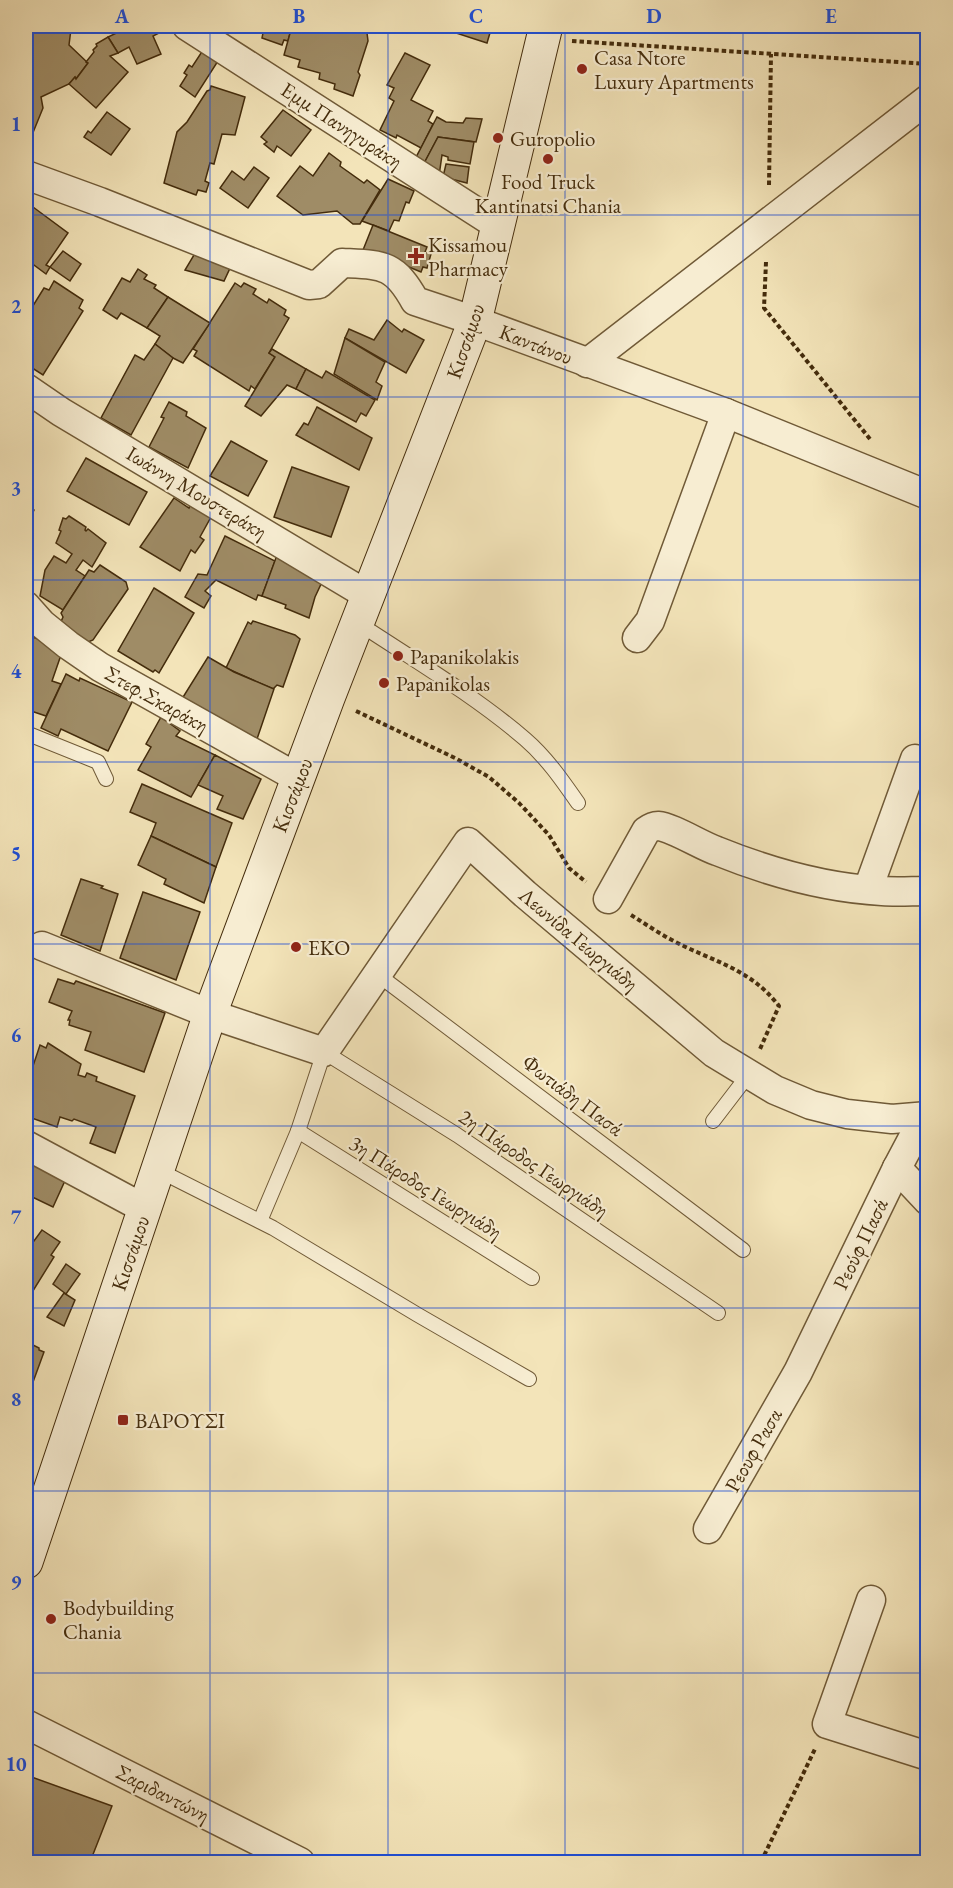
<svg xmlns="http://www.w3.org/2000/svg" width="953" height="1888" font-family="'EB Garamond',serif">
<style>
.building{fill:#9f8c66;stroke:#442c0c;stroke-width:1.5}
.lines{fill:none;stroke-linecap:round;stroke-linejoin:round}
.lane-casing{stroke:#705a37;stroke-width:16}
.street-casing{stroke:#705a37;stroke-width:31}
.secondary-casing{stroke:#442c0c;stroke-width:35}
.path{stroke:#442c0c;stroke-width:4;stroke-dasharray:4.5 3;stroke-linecap:butt}
.lane{stroke:#f7edd2;stroke-width:14}
.street{stroke:#f7edd2;stroke-width:28}
.secondary{stroke:#f7edd2;stroke-width:33}
.grid{fill:none;stroke:#1d4ed8;stroke-width:1.5;stroke-opacity:0.55}
.poi-dot{fill:#8f2418;stroke:#f7edd2;stroke-width:2}
.labels{text-anchor:middle;dominant-baseline:central;stroke-width:4.5;stroke-linejoin:round;paint-order:stroke}
.poi-label{font-size:21px;fill:#442c0c;stroke:#f7edd2;text-anchor:start}
.street-label{font-size:21px;fill:#442c0c;stroke:#f7edd2}
.neatline{fill:none;stroke:#1d4ed8;stroke-width:2}
.grid-label{font-size:20px;text-anchor:middle;font-weight:bold;fill:#1d4ed8}
</style>
<rect width="100%" height="100%" fill="#f3e4b9"/>
<filter id="stains"><feTurbulence type="fractalNoise" baseFrequency=".00333" numOctaves="4"/><feColorMatrix values="0 0 0 0 .2 0 0 0 0 .09 0 0 0 0 .02 0 0 0 .5 -.17"/></filter>
<radialGradient id="worn" r=".72"><stop offset=".6" stop-color="#630" stop-opacity="0"/><stop offset="1" stop-color="#630" stop-opacity=".3"/></radialGradient>
<g class="building">
<polygon points="26,26 59,26 71,29 69,45 88,63 76,79 75,77 69,84 41,97 43,108 32,135 26,135"/>
<polygon points="131,26 157,26 161,32 153,36 161,54 137,64 129,47 118,53 108,37"/>
<polygon points="254,26 292,26 288,41 284,40 282,45 262,38 263,33 258,31 258,27"/>
<polygon points="292,26 355,26 354,29 367,33 368,41 358,72 360,75 353,96 334,89 335,84 319,79 320,73 298,67 300,60 284,55"/>
<polygon points="441,26 492,26 487,43 456,33 456,30"/>
<polygon points="108,37 118,53 110,56 128,72 96,108 69,84 75,77 76,79 88,63 86,62 94,52 93,50 97,46 96,44"/>
<polygon points="203,50 218,61 195,97 180,86 187,75 184,73 189,65 192,67"/>
<polygon points="405,53 430,65 411,100 433,111 428,121 433,124 421,148 397,135 396,138 380,130 394,101 389,98 394,88 387,85"/>
<polygon points="211,86 245,97 235,135 222,134 214,164 210,163 205,181 209,183 206,192 198,190 196,195 164,183 177,132 187,122 207,91 210,90"/>
<polygon points="283,110 311,130 291,156 277,146 274,152 264,144 267,142 261,137"/>
<polygon points="107,112 130,129 111,155 84,137 88,131 91,133"/>
<polygon points="437,117 446,122 463,123 466,118 482,119 476,142 438,137 421,169 412,165"/>
<polygon points="438,137 474,142 470,164 448,160 448,157 442,155 439,176 421,169"/>
<polygon points="329,153 341,162 340,166 364,183 367,180 380,190 360,224 353,224 337,211 303,215 277,196 300,166 313,176"/>
<polygon points="446,164 469,167 467,183 443,177"/>
<polygon points="254,167 269,178 248,208 220,188 232,171 244,180"/>
<polygon points="388,179 414,191 409,203 406,202 399,221 394,220 389,231 362,221"/>
<polygon points="33,207 68,233 46,265 50,267 46,274 26,259 26,212 28,208 31,210"/>
<polygon points="373,225 427,247 425,252 431,254 427,268 423,267 421,272 409,267 408,269 363,250"/>
<polygon points="197,250 231,266 224,281 185,270"/>
<polygon points="63,251 81,264 70,281 50,267"/>
<polygon points="138,269 147,275 144,279 156,285 154,288 168,297 147,328 121,313 117,319 103,310 122,278 130,282"/>
<polygon points="54,281 83,300 79,308 83,311 43,375 26,364 26,317 44,288 49,290"/>
<polygon points="235,283 241,287 244,283 256,289 253,294 267,303 269,299 286,310 284,315 289,318 269,353 275,357 255,389 251,386 249,391 194,356 197,351 193,349"/>
<polygon points="168,297 210,323 183,363 173,358 155,344 160,336 147,328"/>
<polygon points="387,320 402,332 404,329 424,340 406,373 345,338 349,329 374,340"/>
<polygon points="345,338 385,362 376,382 382,386 377,400 334,374"/>
<polygon points="155,344 173,358 131,435 101,418 135,355 144,360"/>
<polygon points="272,349 306,369 296,389 287,385 261,416 245,406 275,357 269,353"/>
<polygon points="306,369 322,378 326,371 375,400 366,416 361,413 356,422 296,389"/>
<polygon points="169,402 187,412 186,416 206,428 188,468 149,447 164,418 161,417"/>
<polygon points="317,407 372,438 359,470 296,435 304,423 308,425"/>
<polygon points="231,441 267,461 248,496 210,476"/>
<polygon points="86,458 147,492 129,525 67,491"/>
<polygon points="292,467 349,487 331,537 274,517"/>
<polygon points="174,498 189,508 190,505 211,517 200,537 204,540 195,553 191,550 180,571 140,547"/>
<polygon points="26,505 34,510 26,528"/>
<polygon points="69,516 86,527 85,530 86,531 88,529 106,543 92,567 83,560 76,570 85,576 63,610 40,596 45,570 54,556 66,563 72,554 56,543 61,531 59,530 63,518 66,519"/>
<polygon points="225,536 275,561 262,596 258,595 256,600 216,580 205,591 211,596 204,608 185,597 198,574 207,575"/>
<polygon points="277,555 322,582 315,597 309,618 285,608 286,605 262,596"/>
<polygon points="100,565 126,582 128,589 93,640 86,643 60,624 63,617 61,613 89,570 94,572"/>
<polygon points="154,588 194,613 159,673 155,670 153,672 118,651"/>
<polygon points="253,621 295,635 300,639 283,687 277,685 273,689 226,668 248,622 251,624"/>
<polygon points="26,635 45,641 62,652 52,681 61,684 46,716 31,711 32,706 26,704"/>
<polygon points="208,657 234,672 274,689 256,742 180,702"/>
<polygon points="66,674 79,681 80,678 132,702 108,751 61,729 58,736 41,728"/>
<polygon points="161,717 180,731 176,736 215,755 191,797 138,770 151,747 146,744"/>
<polygon points="215,755 261,779 243,819 217,809 223,796 198,785"/>
<polygon points="142,784 232,823 216,867 151,836 156,823 130,812"/>
<polygon points="151,836 216,867 204,903 164,884 166,879 138,865"/>
<polygon points="81,879 103,886 101,888 118,894 100,951 61,935"/>
<polygon points="143,892 200,912 176,980 120,958"/>
<polygon points="58,979 74,984 76,981 165,1013 144,1072 85,1050 91,1032 69,1025 70,1020 68,1020 72,1011 49,1002"/>
<polygon points="48,1043 81,1064 78,1075 85,1077 87,1073 97,1077 96,1081 135,1096 115,1153 90,1143 96,1127 74,1119 72,1121 60,1117 57,1127 26,1116 26,1087 40,1045 46,1048"/>
<polygon points="26,1155 68,1174 53,1207 26,1194"/>
<polygon points="42,1230 60,1242 51,1255 54,1257 26,1302 26,1249 29,1244 31,1245"/>
<polygon points="66,1264 80,1274 66,1294 53,1284"/>
<polygon points="64,1293 75,1300 64,1326 47,1317"/>
<polygon points="26,1335 28,1337 27,1342 39,1348 39,1350 44,1352 33,1382 26,1380"/>
<polygon points="26,1775 112,1806 90,1862 26,1862"/>
</g>
<g class="lines">
<g class="lane-casing">
<g id="lane">
<path d="M358,623C414,660 475,696 525,739C546,757 562,780 578,803"/>
<polyline points="26,733 98,762 106,779"/>
<polyline points="377,974 743,1250"/>
<polyline points="713,1121 749,1074"/>
<polyline points="298,1131 532,1278"/>
<polyline points="158,1170 273,1228 418,1315 529,1379"/>
<polyline points="260,1221 298,1131 324,1052 457,1135 718,1313"/>
</g>
</g>
<g class="street-casing">
<g id="street">
<polyline points="187,26 497,225"/>
<path d="M26,175L100,202L309,285L319,284L342,263C382,265 394,263 415,301L475,321L726,413L928,495"/>
<polyline points="587,363 928,99"/>
<polyline points="26,388 61,412 369,596"/>
<polyline points="26,606 42,624 68,645 100,667 298,778"/>
<polyline points="637,638 650,621 726,413"/>
<polyline points="868,889 915,759"/>
<path d="M608,899L646,831C650,828 653,826 658,826C672,827 702,846 717,851C769,872 825,888 882,891C897,892 912,891 928,891"/>
<polyline points="42,946 210,1014 324,1052 468,842 525,894 714,1053 775,1090 811,1105 847,1114 892,1119 928,1116"/>
<polyline points="26,1145 145,1209"/>
<polyline points="897,1168 928,1201"/>
<polyline points="708,1529 798,1372 897,1168 924,1117"/>
<polyline points="871,1600 827,1724 928,1756"/>
<polyline points="26,1724 300,1862"/>
</g>
</g>
<g class="secondary-casing">
<polyline id="secondary" points="26,1562 210,1014 328,698 475,321 546,26"/>
</g>
<g class="path">
<polyline points="572,41 928,64"/>
<polyline points="769,185 771,54"/>
<polyline points="766,262 764,308 870,439"/>
<polyline points="356,711 455,758 489,777 519,803 549,835 569,868 586,882"/>
<path d="M631,915C644,923 657,932 670,939C710,961 749,967 779,1006L760,1049"/>
<polyline points="761,1862 815,1749"/>
</g>
<use href="#lane" class="lane"/>
<use href="#street" class="street"/>
<use href="#secondary" class="secondary"/>
</g>
<path class="grid" d="M210,26V1862M388,26V1862M565,26V1862M743,26V1862M26,215H928M26,397H928M26,580H928M26,762H928M26,944H928M26,1126H928M26,1308H928M26,1491H928M26,1673H928"/>
<g class="poi-dot">
<circle cx="582" cy="69" r="6"/>
<circle cx="498" cy="138" r="6"/>
<circle cx="548" cy="159" r="6"/>
<path d="M413 247h6v6h6v6h-6v6h-6v-6h-6v-6h6z"/>
<circle cx="398" cy="656" r="6"/>
<circle cx="384" cy="683" r="6"/>
<circle cx="296" cy="947" r="6"/>
<rect x="117" y="1414" width="12" height="12" rx="3"/>
<circle cx="51" cy="1619" r="6"/>
</g>
<g class="labels">
<g class="poi-label">
<text x="594" y="57">Casa Ntore<tspan x="594" dy="24">Luxury Apartments</tspan></text>
<text x="510" y="138">Guropolio</text>
<text x="548" y="181" text-anchor="middle">Food Truck<tspan x="548" dy="24">Kantinatsi Chania</tspan></text>
<text x="428" y="244">Kissamou<tspan x="428" dy="24">Pharmacy</tspan></text>
<text x="410" y="656">Papanikolakis</text>
<text x="396" y="683">Papanikolas</text>
<text x="308" y="947">EKO</text>
<text x="135" y="1420">ΒΑΡΟΥΣΙ</text>
<text x="63" y="1607">Bodybuilding<tspan x="63" dy="24">Chania</tspan></text>
</g>
<g class="street-label">
<text transform="translate(342 125) rotate(33)">Εμμ Πανηγυράκη</text>
<text transform="translate(465 341) rotate(-71)">Κισσάμου</text>
<text transform="translate(536 344) rotate(21)">Καντάνου</text>
<text transform="translate(197 492) rotate(31)">Ιωάννη Μουστεράκη</text>
<text transform="translate(157 699) rotate(29)">Στεφ.Σκαράκη</text>
<text transform="translate(292 795) rotate(-69)">Κισσάμου</text>
<text transform="translate(579 939) rotate(40)">Λεωνίδα Γεωργιάδη</text>
<text transform="translate(573 1095) rotate(37)">Φωτιάδη Πασά</text>
<text transform="translate(534 1163) rotate(34)">2η Πάροδος Γεωργιάδη</text>
<text transform="translate(426 1187) rotate(32)">3η Πάροδος Γεωργιάδη</text>
<text transform="translate(860 1244) rotate(-64)">Ρεούφ Πασά</text>
<text transform="translate(130 1253) rotate(-71)">Κισσάμου</text>
<text transform="translate(753 1450) rotate(-60)">Ρεουφ Ρασα</text>
<text transform="translate(163 1793) rotate(27)">Σαριδαντώνη</text>
</g>
</g>
<rect width="953" height="1888" fill="none" stroke="#f3e4b9" stroke-width="66"/>
<rect x="33" y="33" width="887" height="1822" class="neatline"/>
<g class="grid-label">
<text x="122" y="23">A</text>
<text x="299" y="23">B</text>
<text x="476" y="23">C</text>
<text x="654" y="23">D</text>
<text x="831" y="23">E</text>
<text x="16" y="131">1</text>
<text x="16" y="313">2</text>
<text x="16" y="495">3</text>
<text x="16" y="678">4</text>
<text x="16" y="860">5</text>
<text x="16" y="1042">6</text>
<text x="16" y="1224">7</text>
<text x="16" y="1406">8</text>
<text x="16" y="1589">9</text>
<text x="16" y="1771">10</text>
</g>
<rect width="100%" height="100%" filter="url(#stains)"/>
<rect width="100%" height="100%" fill="url(#worn)"/>
</svg>
